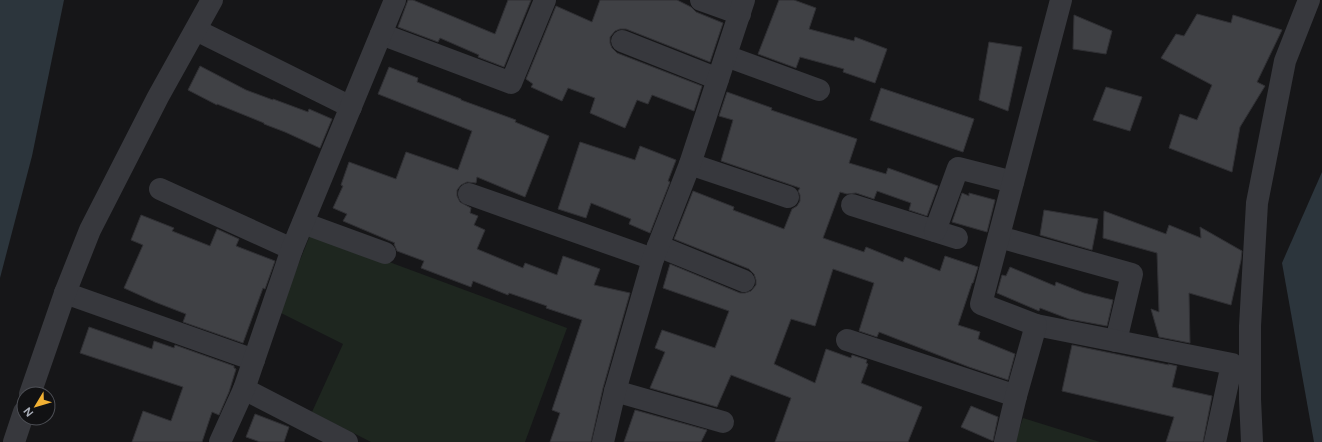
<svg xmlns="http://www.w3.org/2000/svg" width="1322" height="442" font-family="Figtree,sans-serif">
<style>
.green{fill:#1e261f}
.water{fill:#2c353c}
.building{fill:#404145;stroke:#303034}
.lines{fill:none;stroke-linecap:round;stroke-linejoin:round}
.minor{stroke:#37383d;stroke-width:22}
</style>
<rect width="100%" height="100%" fill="#161618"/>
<g class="green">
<polygon points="311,233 567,328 525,442 371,442 312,412 343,344 279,312"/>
<polygon points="1023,418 1100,442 1015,442"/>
</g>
<g class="water">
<polygon points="0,0 64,0 32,156 0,278"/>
<polygon points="1322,172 1322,442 1314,442 1282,263"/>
</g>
<g class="building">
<polygon points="408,0 413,0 495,34 508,0 531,0 504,67 478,57 479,55 440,38 438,42 398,27"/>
<polygon points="600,0 677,0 691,7 696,12 723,23 710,62 626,29 620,29 615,31 610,37 610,43 612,48 617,53 702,86 694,111 652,95 648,104 637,100 625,128 590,113 595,98 568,88 562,101 531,87 533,84 526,79 556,6 592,22"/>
<polygon points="779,0 794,0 816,8 809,29 854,41 855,37 887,49 875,83 843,72 844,69 800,57 796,68 758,54"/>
<polygon points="1197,14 1231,23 1233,15 1282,30 1257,82 1265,86 1240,127 1232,172 1169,148 1180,114 1197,120 1212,85 1161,58 1176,34 1184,36"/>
<polygon points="1074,15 1112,31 1106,54 1073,49"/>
<polygon points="989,42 1022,47 1008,111 979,100"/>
<polygon points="200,66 246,90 273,100 273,99 308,112 309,109 332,119 320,148 285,132 264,124 264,123 217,104 217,105 188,90"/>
<polygon points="389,67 418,78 417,82 461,99 461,100 516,120 515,122 549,136 525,197 477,177 476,183 467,182 461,185 457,190 457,196 460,202 471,208 470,213 478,216 474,225 485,230 477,249 523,268 525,263 557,275 563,256 600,269 594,285 630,293 603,388 591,442 550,442 560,413 552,410 582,320 546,308 547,306 509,293 508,295 473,281 471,287 421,268 424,261 397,251 394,244 395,243 343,221 347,214 333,208 343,186 341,185 349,162 396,179 406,152 458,170 472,131 378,94"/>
<polygon points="1106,87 1142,97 1130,131 1093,120"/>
<polygon points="881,88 974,119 963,152 870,120"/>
<polygon points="727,92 772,108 771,110 857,139 849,163 886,174 888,168 938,186 927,216 909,210 911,203 877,191 874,199 856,193 847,194 840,192 823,238 864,252 866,247 903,262 905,257 940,271 945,256 978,267 973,283 972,283 958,325 980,332 978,339 1015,354 1008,380 969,367 879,332 877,337 859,331 874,283 833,269 815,326 791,319 774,364 815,383 826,349 851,358 852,355 867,360 866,363 868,364 861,383 922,407 908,442 775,442 791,398 731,375 717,407 650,388 665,352 655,348 662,330 715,348 729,311 663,288 670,264 740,293 745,293 751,291 756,285 756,280 754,274 749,269 674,239 693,191 734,207 733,210 784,229 792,209 797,206 800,201 800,195 798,191 800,188 721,161 733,120 719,116"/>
<polygon points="580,142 635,160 640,146 676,160 668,181 670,182 650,233 629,224 631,219 591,203 586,218 558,209"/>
<polygon points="962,193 969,196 969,193 995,200 987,232 952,222"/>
<polygon points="1044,210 1098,219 1092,250 1040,235"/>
<polygon points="1104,211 1166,234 1169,225 1201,238 1200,227 1242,251 1241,260 1231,305 1189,293 1190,343 1159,337 1151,309 1159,312 1157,253 1103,238"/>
<polygon points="141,215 174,228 172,231 210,246 217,229 239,239 236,246 275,261 265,289 263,288 243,343 183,322 186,314 155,302 124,288 143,245 131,240"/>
<polygon points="1010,267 1055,286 1056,282 1084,293 1113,300 1107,326 1069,319 1040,308 1039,311 997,293 1002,275 1006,276"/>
<polygon points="89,327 152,349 154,341 174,348 175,345 234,366 234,368 236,369 229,392 219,415 212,412 202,442 132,442 143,411 171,421 183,387 80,353"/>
<polygon points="1072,345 1169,365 1168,364 1177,366 1172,387 1212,396 1203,442 1166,442 1174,417 1062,391"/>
<polygon points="971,406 998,417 993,441 961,427"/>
<polygon points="635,410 707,430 701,442 624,442"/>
<polygon points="255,414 289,427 284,442 260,442 246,437"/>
</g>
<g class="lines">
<g class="minor">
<polyline points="701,0 740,14"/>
<polyline points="196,30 351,107"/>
<polyline points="381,34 511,83 545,0"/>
<polyline points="622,41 718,79"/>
<polyline points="726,56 819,90"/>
<polyline points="690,164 788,197"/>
<polyline points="160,189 292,249"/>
<polyline points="469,194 653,259"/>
<polyline points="852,205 957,238"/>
<polyline points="303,223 385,253"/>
<polyline points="935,231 958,168 1013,182"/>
<polyline points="999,237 1132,274 1116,341"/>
<polyline points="658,246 744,281"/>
<polyline points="65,293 254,360"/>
<polyline points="1036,325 1232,364 1215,442"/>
<polyline points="847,340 1016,396"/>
<polyline points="244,389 347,442"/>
<polyline points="615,391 723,422"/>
<polyline points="30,394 65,293 90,230 158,97 212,0"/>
<polyline points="14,442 24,412"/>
<polyline points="220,442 244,389 292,249 395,0"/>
<polyline points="603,442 615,391 653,259 690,164 744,0"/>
<polyline points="1005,442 1016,396 1036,325 981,304 1061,0"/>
<polyline points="1252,442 1250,399 1250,326 1257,203 1285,61 1309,0"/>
</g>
</g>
<g transform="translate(36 406) rotate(232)"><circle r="19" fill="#111113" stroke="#4d4f55"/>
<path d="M0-3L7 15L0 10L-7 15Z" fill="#f2b134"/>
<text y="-6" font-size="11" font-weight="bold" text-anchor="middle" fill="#a8adb8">N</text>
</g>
</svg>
